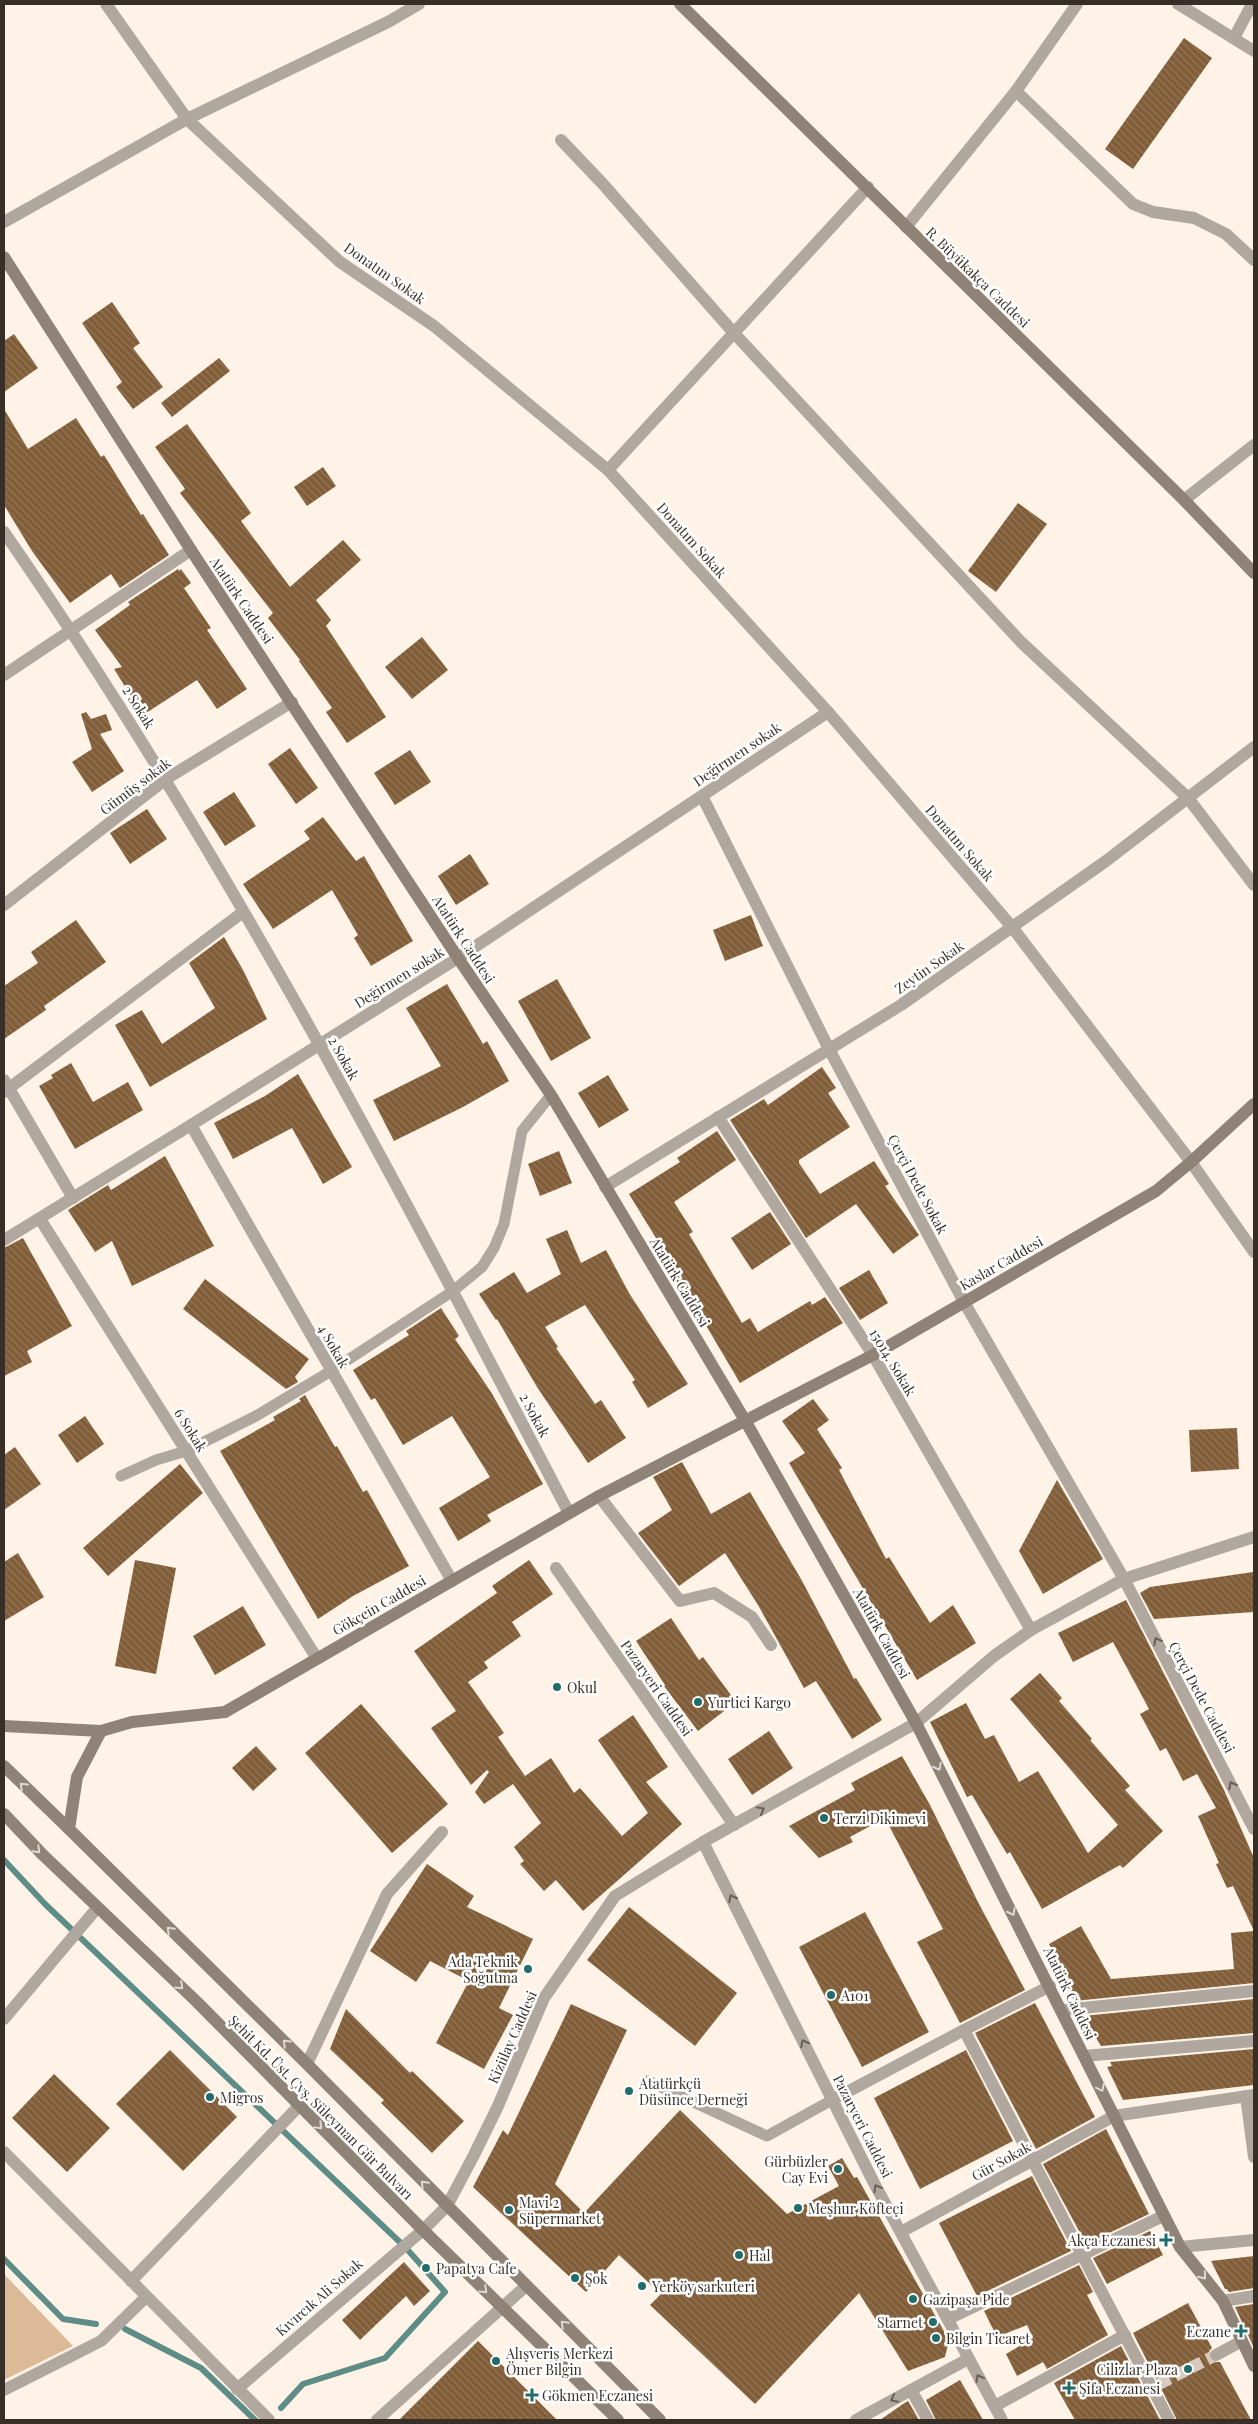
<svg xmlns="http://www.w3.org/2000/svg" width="1258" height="2424" font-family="'Playfair Display',serif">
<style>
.park{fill:#ddba97}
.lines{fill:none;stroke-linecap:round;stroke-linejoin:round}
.stream{stroke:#5e8c87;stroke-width:6}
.building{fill:url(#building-back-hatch)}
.street-tunnel{stroke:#d7cbc0;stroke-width:12;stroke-dasharray:12 6;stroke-linecap:butt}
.lane{stroke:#b0a79f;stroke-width:11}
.street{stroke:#b0a79f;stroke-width:12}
.secondary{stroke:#8f8276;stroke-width:12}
.oneway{stroke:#675f57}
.oneway2{stroke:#dddad6}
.poi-dot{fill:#226d6a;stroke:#fff;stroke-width:2}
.labels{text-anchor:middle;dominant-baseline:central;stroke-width:5;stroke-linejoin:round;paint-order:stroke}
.street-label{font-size:14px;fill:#372f27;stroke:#fff}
.poi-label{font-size:14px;fill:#372f27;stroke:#fff;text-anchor:start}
</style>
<defs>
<pattern id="building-back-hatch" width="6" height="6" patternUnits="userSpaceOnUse" patternTransform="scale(1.25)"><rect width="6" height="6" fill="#815d38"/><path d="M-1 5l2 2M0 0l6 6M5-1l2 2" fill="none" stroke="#92765a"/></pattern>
</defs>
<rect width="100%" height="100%" fill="#fff2e6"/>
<polygon class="park" points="4,2274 73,2346 4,2380"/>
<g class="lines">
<g class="stream">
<polyline points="4,1860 45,1904 406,2248 445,2292 385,2358 303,2384 281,2408"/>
<polyline points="4,2259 63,2319 96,2324"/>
<polyline points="125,2329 201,2368 255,2420"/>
</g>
</g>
<g class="building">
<polygon points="1184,38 1212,58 1133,169 1105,149"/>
<polygon points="112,302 140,343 133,348 163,387 133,409 116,387 122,382 82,323"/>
<polygon points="14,334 38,368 4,392 4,341"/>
<polygon points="219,358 230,371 172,417 161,403"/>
<polygon points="4,409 28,449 76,418 101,457 104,455 141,515 143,514 169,555 120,588 111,574 70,603 32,551 4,505"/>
<polygon points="187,424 251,513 241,521 290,587 343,540 361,560 316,600 331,620 326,626 386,717 347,743 326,712 332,708 299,661 300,660 268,618 273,613 180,493 185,489 155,447"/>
<polygon points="323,467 336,486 307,506 294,487"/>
<polygon points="1018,503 1047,524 996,592 968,571"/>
<polygon points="178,569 179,571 181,569 191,583 184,588 211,628 207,630 247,689 217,709 197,680 143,715 114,669 122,667 95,630 130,605 128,602"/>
<polygon points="422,637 448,670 412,699 385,667"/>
<polygon points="86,712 91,719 106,714 112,730 100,734 124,771 92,792 72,762 92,749 81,714"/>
<polygon points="290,748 318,788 296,804 268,764"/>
<polygon points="410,750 431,782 395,805 374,773"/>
<polygon points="234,792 256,826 225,846 203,812"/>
<polygon points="147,809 167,839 130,864 110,833"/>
<polygon points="323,817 356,861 364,856 413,941 371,966 354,938 358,935 332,890 273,929 243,884 310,839 304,831"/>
<polygon points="470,854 489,884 456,905 438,876"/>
<polygon points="751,915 763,946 725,961 713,930"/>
<polygon points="76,920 106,962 44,1006 46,1010 4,1039 4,986 38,963 31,952"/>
<polygon points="224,937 243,970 267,1019 150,1087 115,1025 142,1010 162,1044 215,1008 189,963"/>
<polygon points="557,979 591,1038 551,1061 518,1001"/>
<polygon points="447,984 483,1044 487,1041 509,1081 463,1107 394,1141 373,1100 441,1066 406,1008"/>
<polygon points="71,1063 93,1102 128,1082 143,1110 75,1149 39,1086 53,1078 51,1075"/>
<polygon points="822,1067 836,1088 828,1093 850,1127 799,1160 799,1163 820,1194 874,1161 889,1184 885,1186 919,1235 893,1254 856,1204 806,1238 730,1120 764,1099 768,1105"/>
<polygon points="298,1074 352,1167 323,1184 292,1128 233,1159 214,1123 265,1096"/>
<polygon points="608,1075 629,1110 599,1128 578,1093"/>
<polygon points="717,1131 736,1160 674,1202 693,1232 689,1234 742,1323 750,1318 758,1332 810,1301 812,1305 825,1297 843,1323 740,1383 704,1322 702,1324 666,1264 670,1261 629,1194 680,1162 677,1158"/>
<polygon points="559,1151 572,1183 540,1196 528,1164"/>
<polygon points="165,1156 214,1246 132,1286 112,1241 95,1252 68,1210 108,1185 111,1190"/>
<polygon points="770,1212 791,1244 752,1270 731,1238"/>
<polygon points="567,1230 581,1263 606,1250 629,1293 688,1384 648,1408 632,1382 635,1380 585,1305 545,1327 558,1347 556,1348 595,1404 601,1400 626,1438 588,1463 537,1387 497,1319 496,1320 479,1294 514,1272 527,1293 561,1274 546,1239"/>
<polygon points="23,1238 72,1326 27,1351 32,1362 4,1376 4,1248"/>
<polygon points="869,1270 888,1303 860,1320 839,1288"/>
<polygon points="205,1279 309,1359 295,1377 298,1382 286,1389 183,1309"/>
<polygon points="441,1308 459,1336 455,1339 491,1392 543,1484 487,1515 491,1521 458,1541 439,1508 490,1477 452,1416 403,1445 375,1398 371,1400 353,1370 409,1335 406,1331"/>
<polygon points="305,1395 335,1447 337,1446 363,1492 367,1490 409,1566 353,1596 318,1619 220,1451 275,1420 273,1417 301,1401 299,1399"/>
<polygon points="813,1399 829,1420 817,1429 842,1468 839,1470 886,1559 889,1557 930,1623 953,1605 976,1643 917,1680 789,1463 805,1453 782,1421"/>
<polygon points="85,1416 104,1444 77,1463 58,1435"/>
<polygon points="1237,1428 1239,1469 1191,1472 1189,1430"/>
<polygon points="15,1447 41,1484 4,1510 4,1455"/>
<polygon points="682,1462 711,1514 750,1492 801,1579 854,1679 856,1678 882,1720 852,1739 816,1681 804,1688 758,1605 725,1553 679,1586 638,1533 672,1510 653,1477"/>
<polygon points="180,1464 203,1493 108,1576 83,1548"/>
<polygon points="1057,1480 1103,1559 1043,1594 1019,1551"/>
<polygon points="18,1553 44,1597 4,1621 4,1562"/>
<polygon points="135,1560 176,1568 156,1674 115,1666"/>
<polygon points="529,1560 553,1594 512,1622 521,1636 484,1662 488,1668 468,1682 504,1733 498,1737 525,1776 551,1758 574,1793 580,1788 622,1836 648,1813 598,1740 633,1715 668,1767 646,1782 682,1824 583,1911 556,1880 544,1891 520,1864 524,1861 514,1847 541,1823 513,1784 484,1804 475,1792 489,1772 487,1770 471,1785 431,1728 456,1711 414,1651 497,1593 492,1586"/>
<polygon points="1253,1572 1254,1612 1154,1619 1140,1593 1150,1587"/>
<polygon points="1126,1600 1224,1790 1254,1858 1254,1983 1074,2001 1067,1983 1071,1982 1049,1944 1081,1926 1111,1979 1234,1969 1231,1933 1254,1931 1233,1886 1227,1888 1216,1864 1219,1863 1198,1816 1216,1808 1197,1774 1183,1781 1166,1748 1160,1751 1140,1714 1149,1709 1113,1642 1073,1662 1058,1633"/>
<polygon points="243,1606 266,1645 215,1675 193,1636"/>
<polygon points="671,1618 699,1660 703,1657 736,1702 698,1731 664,1686 665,1685 636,1641"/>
<polygon points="1040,1673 1062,1698 1059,1701 1092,1739 1090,1740 1130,1786 1125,1790 1163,1831 1123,1868 1120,1865 1042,1909 1010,1852 1007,1854 972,1795 967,1797 930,1722 966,1703 985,1739 994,1735 1019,1782 1038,1771 1088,1853 1118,1825 1010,1699"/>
<polygon points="361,1704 448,1804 392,1853 305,1753"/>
<polygon points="769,1731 793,1768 752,1795 728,1759"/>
<polygon points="256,1746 277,1769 253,1791 232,1768"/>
<polygon points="902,1756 930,1805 979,1904 1025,1990 960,2023 917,1942 943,1929 885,1818 850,1837 853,1842 819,1858 789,1826 855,1790 851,1783"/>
<polygon points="427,1864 474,1896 467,1907 533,1939 499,2008 513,2015 484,2069 436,2043 469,1981 430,1961 416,1982 370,1951"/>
<polygon points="629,1907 737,1993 695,2046 587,1960"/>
<polygon points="865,1912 929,2032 862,2067 799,1947"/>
<polygon points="1254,1999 1254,2033 1101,2046 1083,2016"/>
<polygon points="1035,2003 1095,2117 1036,2149 975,2033"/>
<polygon points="571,2004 627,2030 555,2184 584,2213 680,2110 787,2214 839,2186 828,2166 842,2158 854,2178 857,2177 949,2340 945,2357 908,2371 859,2293 755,2404 650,2305 661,2294 619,2255 586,2292 473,2187 503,2130 508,2135"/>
<polygon points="346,2009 410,2073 412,2071 464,2121 432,2153 381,2103 384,2100 330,2049"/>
<polygon points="1254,2049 1254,2085 1123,2100 1107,2067 1112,2066 1110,2062"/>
<polygon points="170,2050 237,2117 183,2171 116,2104"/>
<polygon points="966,2050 1013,2141 920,2189 874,2098"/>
<polygon points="54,2074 110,2128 67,2172 12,2118"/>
<polygon points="1106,2129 1149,2214 1086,2244 1043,2164"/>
<polygon points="1032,2176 1071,2251 977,2296 939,2223"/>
<polygon points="1150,2231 1163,2255 1107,2284 1093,2258"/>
<polygon points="1254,2256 1254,2288 1229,2292 1227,2289 1225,2289 1211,2261"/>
<polygon points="404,2262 430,2291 414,2306 406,2296 360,2340 342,2320"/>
<polygon points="1079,2265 1093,2292 1087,2295 1108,2335 1047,2369 1043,2362 1017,2376 1006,2354 1033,2338 1027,2325 997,2337 984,2311"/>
<polygon points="1188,2303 1212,2348 1209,2351 1209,2358 1212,2362 1220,2362 1251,2420 1177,2420 1133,2333"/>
<polygon points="1254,2304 1254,2348 1235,2307"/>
<polygon points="478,2341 557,2420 399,2420"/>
<polygon points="1121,2346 1160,2420 1075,2420 1054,2383"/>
<polygon points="960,2380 983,2420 936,2420 926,2400"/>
<polygon points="908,2401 919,2420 880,2420 903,2404"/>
</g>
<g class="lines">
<polyline class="street-tunnel" points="1159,2384 1216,2355"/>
<g class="lane">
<polyline points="121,1476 156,1460 186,1451 256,1416 331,1371 453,1291 482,1267 494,1248 504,1224 522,1131 551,1095"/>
<polyline points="648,2081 767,2136 832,2100"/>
</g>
<g class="street">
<polyline points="106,4 187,119 340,262 434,326 608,470 828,712 1012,927 1191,1162 1254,1252"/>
<polyline points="1178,4 1254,51"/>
<polyline points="1234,38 1252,4"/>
<polyline points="1016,91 1133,204 1153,212 1194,218 1226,234 1254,260"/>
<polyline points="561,140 602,183 733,332 1021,642 1188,798 1254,885"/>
<polyline points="4,222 187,119 388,22 419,4"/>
<polyline points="906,227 1016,91 1077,4"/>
<polyline points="608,470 868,187"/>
<polyline points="1184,500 1254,445"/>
<path d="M4,532C220,843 394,1178 569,1513"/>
<polyline points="4,675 191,550"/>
<polyline points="702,796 829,1049 964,1302 1124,1579 1254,1829"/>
<polyline points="4,905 166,779 292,702"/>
<polyline points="4,1080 73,1198"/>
<polyline points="4,1092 243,912"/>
<polyline points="718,1117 873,1355 1031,1630"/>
<polyline points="191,1125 452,1581"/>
<polyline points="605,1187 901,1005 1106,861 1254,747"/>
<polyline points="40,1219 316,1657"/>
<polyline points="4,1240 191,1125 458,958 828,712"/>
<polyline points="599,1496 680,1601 714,1593 752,1617 771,1645"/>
<polyline points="556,1568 734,1825"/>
<polyline points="703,1842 874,2183 1002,2420"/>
<polyline points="1050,1986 964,2030 1169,2420"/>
<polyline points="1062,2010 1254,1991"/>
<polyline points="4,2019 97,1908"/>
<polyline points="1084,2056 1254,2041"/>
<polyline points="307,2064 387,1894 442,1832"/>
<polyline points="1246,2096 1254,2157"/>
<polyline points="832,2100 964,2030"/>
<polyline points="4,2152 269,2420"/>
<polyline points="901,2232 1114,2116 1254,2095"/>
<polyline points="1180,2247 1254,2240"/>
<polyline points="131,2281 299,2106"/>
<polyline points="1223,2301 1254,2296"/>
<polyline points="948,2319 1163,2216"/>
<polyline points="1216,2355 1242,2341"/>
<polyline points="237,2389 423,2230 447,2206 474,2155 498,2106 544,1998 615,1896 703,1842 916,1723 994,1656 1031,1630 1124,1579 1254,1537"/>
<polyline points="4,2390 101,2341 146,2297"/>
<polyline points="911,2390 928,2420"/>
<polyline points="995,2406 1125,2335"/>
<polyline points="377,2420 526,2286"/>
<polyline points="856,2420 968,2359"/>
</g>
<g class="secondary">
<polyline points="680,4 1184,500 1254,573"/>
<polyline points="4,257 191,550 458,958 551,1095 746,1422 916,1723 1180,2247 1223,2301 1254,2366"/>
<polyline points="4,1726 101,1731 132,1722 225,1712 599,1496 873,1355 1156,1191 1191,1162 1254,1104"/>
<polyline points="101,1731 77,1777 69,1829 307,2064 660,2420"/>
<polyline points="4,1766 69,1829"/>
<polyline points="4,1814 42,1854 197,2002 423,2230 618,2420"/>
</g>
</g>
<defs><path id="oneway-chevron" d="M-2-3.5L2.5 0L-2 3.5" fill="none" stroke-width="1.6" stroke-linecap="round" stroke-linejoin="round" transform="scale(1.25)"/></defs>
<g class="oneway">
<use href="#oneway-chevron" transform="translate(1157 1641) rotate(-118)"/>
<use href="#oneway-chevron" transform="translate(1232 1785) rotate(-118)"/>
<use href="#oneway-chevron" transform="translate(761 1810) rotate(-29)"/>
<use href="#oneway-chevron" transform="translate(732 1898) rotate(-117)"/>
<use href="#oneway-chevron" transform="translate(804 2043) rotate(-116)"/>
<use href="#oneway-chevron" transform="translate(877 2188) rotate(-119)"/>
<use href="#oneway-chevron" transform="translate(979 2378) rotate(-119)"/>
<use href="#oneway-chevron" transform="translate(894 2399) rotate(152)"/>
</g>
<g class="oneway2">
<use href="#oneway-chevron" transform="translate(938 1767) rotate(63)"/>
<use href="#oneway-chevron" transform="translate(23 1786) rotate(-136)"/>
<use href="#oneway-chevron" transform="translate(37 1850) rotate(46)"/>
<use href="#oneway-chevron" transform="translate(1012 1912) rotate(63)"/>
<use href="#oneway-chevron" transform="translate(170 1930) rotate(-135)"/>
<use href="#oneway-chevron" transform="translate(180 1986) rotate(43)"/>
<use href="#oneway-chevron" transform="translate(286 2043) rotate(-136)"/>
<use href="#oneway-chevron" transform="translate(1101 2088) rotate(64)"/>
<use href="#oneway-chevron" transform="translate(319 2126) rotate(45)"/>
<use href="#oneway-chevron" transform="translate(424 2184) rotate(-134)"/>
<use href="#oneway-chevron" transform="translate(1203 2276) rotate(51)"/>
<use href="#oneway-chevron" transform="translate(484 2290) rotate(44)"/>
<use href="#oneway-chevron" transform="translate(564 2324) rotate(-135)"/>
</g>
<g class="poi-dot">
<circle cx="557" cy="1687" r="5"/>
<circle cx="698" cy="1702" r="5"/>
<circle cx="824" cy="1818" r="5"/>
<circle cx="528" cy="1969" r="5"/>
<circle cx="831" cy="1995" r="5"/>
<circle cx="629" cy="2091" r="5"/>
<circle cx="210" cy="2097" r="5"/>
<circle cx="838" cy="2169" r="5"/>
<circle cx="798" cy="2208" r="5"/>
<circle cx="509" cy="2210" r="5"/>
<path d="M1163.5 2232.5h5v5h5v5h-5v5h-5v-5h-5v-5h5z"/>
<circle cx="739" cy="2255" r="5"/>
<circle cx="426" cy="2268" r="5"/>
<circle cx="575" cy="2278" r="5"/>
<circle cx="642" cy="2286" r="5"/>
<circle cx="913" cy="2299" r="5"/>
<circle cx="933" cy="2322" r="5"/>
<path d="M1238.5 2323.5h5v5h5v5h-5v5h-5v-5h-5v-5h5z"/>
<circle cx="936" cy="2338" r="5"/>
<circle cx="496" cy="2361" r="5"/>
<circle cx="1188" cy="2369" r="5"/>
<path d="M1066.5 2380.5h5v5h5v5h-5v5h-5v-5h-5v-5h5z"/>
<path d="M529.5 2387.5h5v5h5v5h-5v5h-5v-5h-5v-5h5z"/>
</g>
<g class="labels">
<g class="street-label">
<text transform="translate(385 273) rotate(35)">Donatım Sokak</text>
<text transform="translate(978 277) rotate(44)">R. Büyükakça Caddesi</text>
<text transform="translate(692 540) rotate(48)">Donatım Sokak</text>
<text transform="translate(242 600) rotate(56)">Atatürk Caddesi</text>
<text transform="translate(139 707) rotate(58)">2 Sokak</text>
<text transform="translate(737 754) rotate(-34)">Değirmen sokak</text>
<text transform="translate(135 786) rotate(-37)">Gümüş sokak</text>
<text transform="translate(960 843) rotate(49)">Donatım Sokak</text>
<text transform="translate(464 939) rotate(57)">Atatürk Caddesi</text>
<text transform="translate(929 967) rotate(-35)">Zeytin Sokak</text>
<text transform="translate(399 977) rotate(-32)">Değirmen sokak</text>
<text transform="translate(344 1058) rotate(61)">2 Sokak</text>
<text transform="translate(918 1184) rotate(62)">Çerçi Dede Sokak</text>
<text transform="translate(1001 1263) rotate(-30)">Kaslar Caddesi</text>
<text transform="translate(680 1282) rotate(59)">Atatürk Caddesi</text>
<text transform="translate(334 1346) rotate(60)">4 Sokak</text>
<text transform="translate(893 1362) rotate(59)">15014. Sokak</text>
<text transform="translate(535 1415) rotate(62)">2 Sokak</text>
<text transform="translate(191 1430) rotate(58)">6 Sokak</text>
<text transform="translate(379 1605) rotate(-30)">Gökçein Caddesi</text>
<text transform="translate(882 1633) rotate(61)">Atatürk Caddesi</text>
<text transform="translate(657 1688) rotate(55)">Pazaryeri Caddesi</text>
<text transform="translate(1202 1697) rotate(62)">Çerçi Dede Caddesi</text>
<text transform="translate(1070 1993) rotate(64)">Atatürk Caddesi</text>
<text transform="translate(512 2037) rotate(-66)">Kiziilay Caddesi</text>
<text transform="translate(321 2107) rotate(45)">Şehit Kd. Üst. Çvş. Süleyman Gür Bulvarı</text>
<text transform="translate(863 2126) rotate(63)">Pazaryeri Caddesi</text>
<text transform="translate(1001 2161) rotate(-29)">Gür Sokak</text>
<text transform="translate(319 2297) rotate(-41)">Kıvırcık Ali Sokak</text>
</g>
<g class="poi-label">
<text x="567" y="1687">Okul</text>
<text x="708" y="1702">Yurtici Kargo</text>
<text x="834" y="1818">Terzi Dikimevi</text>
<text x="518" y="1961" text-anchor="end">Ada Teknik<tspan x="518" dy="16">Soğutma</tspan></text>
<text x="841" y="1995">A101</text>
<text x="639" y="2083">Atatürkçü<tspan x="639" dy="16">Düsünce Derneği</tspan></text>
<text x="220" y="2097">Migros</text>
<text x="828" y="2161" text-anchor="end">Gürbüzler<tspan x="828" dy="16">Cay Evi</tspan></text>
<text x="519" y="2202">Mavi 2<tspan x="519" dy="16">Süpermarket</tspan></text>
<text x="808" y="2208">Meşhur Köfteçi</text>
<text x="1156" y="2240" text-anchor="end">Akça Eczanesi</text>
<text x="749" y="2255">Hal</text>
<text x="436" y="2268">Papatya Cafe</text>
<text x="585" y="2278">Şok</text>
<text x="652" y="2286">Yerköy sarkuteri</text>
<text x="923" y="2299">Gazipaşa Pide</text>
<text x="923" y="2322" text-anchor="end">Starnet</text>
<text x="1231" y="2331" text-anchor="end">Eczane</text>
<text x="946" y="2338">Bilgin Ticaret</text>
<text x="506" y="2353">Alışveriş Merkezi<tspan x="506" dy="16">Ömer Bilgin</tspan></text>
<text x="1178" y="2369" text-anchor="end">Cilizlar Plaza</text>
<text x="1079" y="2388">Şifa Eczanesi</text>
<text x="542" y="2395">Gökmen Eczanesi</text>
</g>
</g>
<rect width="1258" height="2424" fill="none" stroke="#372f27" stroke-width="10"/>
</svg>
